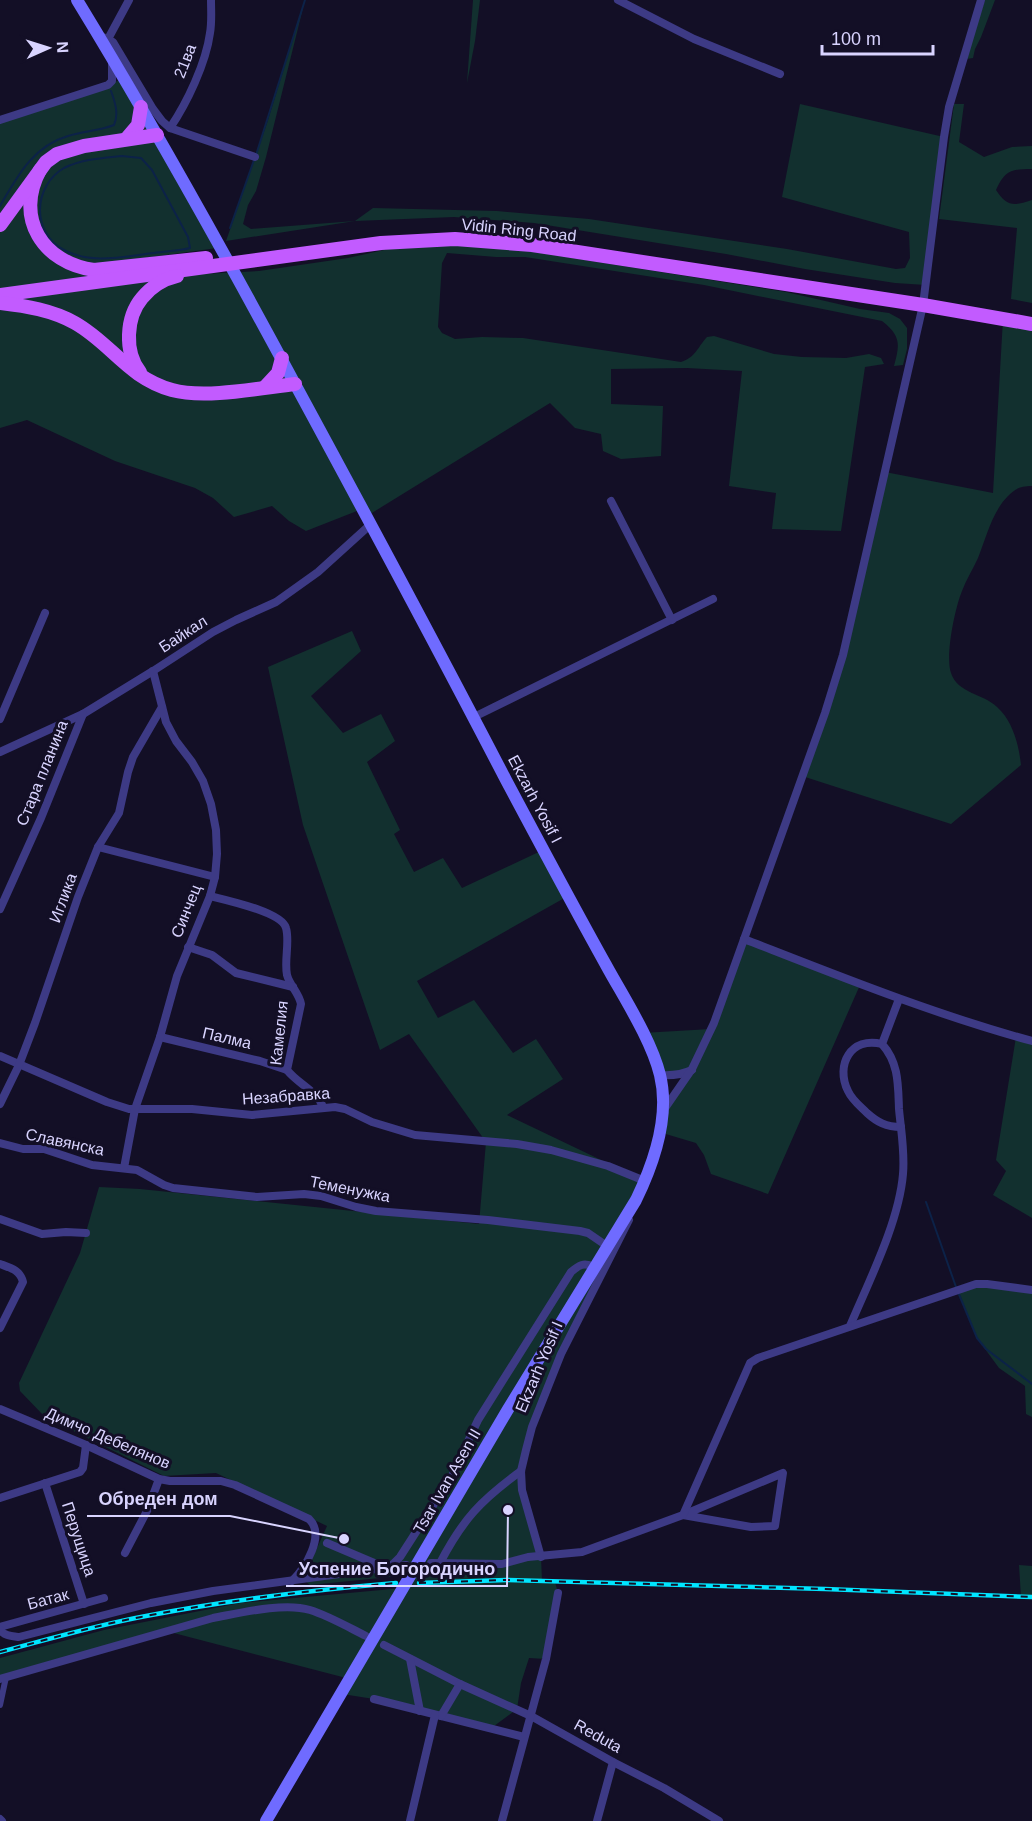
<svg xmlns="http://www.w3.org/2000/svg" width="1032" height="1821" font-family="Helvetica,sans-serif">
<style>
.green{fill:#12302f}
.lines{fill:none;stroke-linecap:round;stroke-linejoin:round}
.stream{stroke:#0c2248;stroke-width:2}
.pedestrian{stroke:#3d3a85;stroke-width:6}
.minor{stroke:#3d3a85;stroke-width:8}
.secondary{stroke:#6f6bff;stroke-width:12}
.primary{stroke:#c25bff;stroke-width:14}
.rail-casing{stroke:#00e5ff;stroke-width:4.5}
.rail{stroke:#130f26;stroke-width:2;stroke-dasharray:7;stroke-linecap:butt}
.labels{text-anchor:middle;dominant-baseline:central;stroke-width:6;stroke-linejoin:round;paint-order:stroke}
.street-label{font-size:16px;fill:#d9d4ff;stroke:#130f26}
.leader{fill:none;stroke:#d9d4ff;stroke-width:2}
.callout-dot{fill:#d9d4ff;stroke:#130f26;stroke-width:2}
.callout-label{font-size:18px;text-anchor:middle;font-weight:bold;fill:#d9d4ff;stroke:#130f26;stroke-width:6;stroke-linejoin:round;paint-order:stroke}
</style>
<rect width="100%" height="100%" fill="#130f26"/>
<g class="green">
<polygon points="305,0 266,157 256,191 248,205 243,224 251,229 355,221 373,208 497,211 589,219 787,249 896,269 905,268 910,258 909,232 782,197 800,104 944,137 926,285 895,283 805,269 726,254 534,223 454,217 355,221 226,241 267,123"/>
<polygon points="473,0 480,0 475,41 467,83"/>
<polygon points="985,0 995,0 981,37 975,49 973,58 966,59"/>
<path d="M124,78L217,248L123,261L125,278L259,271L348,258L393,248L446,245L522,250L786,292L860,309L889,313L900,319L907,328V349L903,365L894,366C900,344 901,336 882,321L704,285L525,257H496L447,253L442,263L438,327L442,333L455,339L482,337L523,338L681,362C696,357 697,348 707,337L714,336L774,354L802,357L846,358L869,354L881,358L884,364L865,367L841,531L772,529L776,493L729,486L742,371L687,368L611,369V404L663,406L661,456L621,459L603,451L601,434L575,428L550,403L367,516L362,509L306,531L289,521L272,506L234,517L213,498L195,488L115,461L27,420L0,428V120L108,85Z"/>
<path d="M954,104H964L959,142L984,157L1012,147L1032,146V169C1012,169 1005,170 996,190C1007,207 1014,206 1032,200V303L1011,299L1017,228L939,219Z"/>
<path d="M1003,319L1032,324V486C1021,486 1016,488 1008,496C992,512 986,538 978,558C973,569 966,580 962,591C955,608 945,656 951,673C958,694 983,693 997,707C1013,721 1019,746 1021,765L951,824L802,776L825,713L885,472L993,493Z"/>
<polygon points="352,631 361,651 311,696 343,733 381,714 395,741 367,762 400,830 394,834 414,872 443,858 462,888 543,850 568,896 417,981 438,1018 474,1000 513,1053 536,1039 563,1079 507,1115 645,1181 538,1413 521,1471 541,1557 542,1581 555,1582 558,1593 546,1659 529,1658 521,1683 517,1709 490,1729 374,1699 342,1694 350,1679 166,1631 0,1679 0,1658 104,1630 240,1603 403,1588 410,1575 310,1585 303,1579 327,1526 216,1473 164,1476 45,1417 20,1391 19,1383 80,1253 99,1187 140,1189 479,1224 486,1142 409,1034 380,1050 303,825 268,667"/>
<polygon points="744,939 860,985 768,1194 711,1174 704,1155 696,1143 659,1132 661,1114 691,1071 660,1075 642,1033 711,1029"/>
<polygon points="1016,1037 1032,1041 1032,1218 993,1195 1006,1171 996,1160"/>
<polygon points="966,1287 1032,1290 1032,1417 1026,1414 1025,1386 999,1368 977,1338 958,1290"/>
<polygon points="1019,1565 1032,1566 1032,1597 1021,1597"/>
</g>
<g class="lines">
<g class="stream">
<polyline points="256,155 305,0"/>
<path d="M122,156L141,158L152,170L188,237L190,248C179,251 166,251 154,253C125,256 92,265 64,250C31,233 33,186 64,168C82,159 103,158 122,156Z"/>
<path d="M0,206C17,177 33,146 68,136C83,131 99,131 114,125C119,114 115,102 111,91"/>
<polyline points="230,228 254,160"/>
<polyline points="926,1202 956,1287"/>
<polyline points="958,1292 977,1338 986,1349 1032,1384"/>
</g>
<polyline class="pedestrian" points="0,1705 6,1677"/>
<g class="minor">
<polyline points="618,0 694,39 780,74"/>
<polyline points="99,35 113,42 153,109 162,121 170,128 255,157"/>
<polyline points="108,39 129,0"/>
<polyline points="0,120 108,85 112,81 112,63"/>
<path d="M170,128C187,103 206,63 210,33C212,22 211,11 211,0"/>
<polyline points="611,501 672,620"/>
<polyline points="474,717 713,599"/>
<polyline points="0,719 45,613"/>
<polyline points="0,752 83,714 153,671 213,632 236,620 276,602 318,572 371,524"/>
<polyline points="98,847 215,877"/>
<path d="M210,896C226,900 282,912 286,928C290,942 284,960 287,975C290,986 299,993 301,1004L287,1070C298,1084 317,1091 323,1107"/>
<polyline points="0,909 41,818 83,714"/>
<path d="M744,939C839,976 933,1014 1032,1041"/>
<polyline points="188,947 212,955 236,973 293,987"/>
<polyline points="160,1037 260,1061 287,1070"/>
<path d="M882,1044C851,1036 835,1065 848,1091C852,1100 860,1106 867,1113C877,1122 886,1127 901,1127"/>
<polyline points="0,1056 107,1102 129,1109 192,1109 252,1115 335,1107 345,1109 372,1122 415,1135 517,1144 551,1150 608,1166 645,1181"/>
<path d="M660,1075C672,1076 681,1075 692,1070"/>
<polyline points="0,1104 19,1065 35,1023 78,897 98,847 119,813 128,772 133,757 162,707"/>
<polyline points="663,1111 692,1069 714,1023 825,713 843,655 923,305 944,137 949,107 981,0"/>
<polyline points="0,1143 23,1149 44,1149 92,1165 137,1170 164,1185 173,1188 257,1197 304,1194 321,1196 356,1207 376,1211 488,1220 580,1231 588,1233 607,1246"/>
<polyline points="124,1168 135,1109 160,1037 177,976 210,896 215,877 217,854 216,830 211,804 203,781 192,762 176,741 166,722 153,671"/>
<polyline points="0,1219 42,1234 66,1232 86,1233"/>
<path d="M0,1264C11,1268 20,1270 23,1282L0,1328"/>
<path d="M850,1326C869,1281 899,1222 903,1174C905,1152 901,1131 899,1109C898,1085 899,1063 882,1044L899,999"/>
<path d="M0,1409L86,1445L159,1479L170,1481H221L235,1485L309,1519C326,1535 305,1568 292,1581"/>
<polygon points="783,1473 775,1526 751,1527 683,1515"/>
<polyline points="45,1483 84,1604"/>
<polyline points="0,1498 80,1472 83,1468 86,1445"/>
<path d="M327,1543L386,1568L393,1564L400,1557L452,1476L478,1420L571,1272C579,1265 584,1262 594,1267"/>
<polyline points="125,1553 148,1509 159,1479"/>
<polyline points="541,1557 522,1490 521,1471 526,1450 532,1427 561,1354 629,1220"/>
<polyline points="431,1563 502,1564 528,1557 582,1552 683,1515 750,1363 758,1358 976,1284 987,1284 1032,1290"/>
<path d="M440,1563C463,1519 481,1500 521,1471"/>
<polyline points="0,1627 104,1598"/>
<path d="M0,1630C5,1636 11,1636 19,1637L151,1603L213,1591L406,1565"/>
<polyline points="384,1645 460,1684 531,1716 613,1762 664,1788 719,1821"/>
<polyline points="410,1659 420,1711"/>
<path d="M0,1679L213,1618C240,1613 284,1602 310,1610C329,1616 348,1627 366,1636"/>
<polyline points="374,1699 524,1737"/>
<polyline points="441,1716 460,1684"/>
<polyline points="0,1819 2,1821"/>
<polyline points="410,1821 435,1715"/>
<polyline points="502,1821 546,1659 558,1593"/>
<polyline points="597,1821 613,1762"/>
</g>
<path class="secondary" d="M77,0C154,126 225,254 295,384C366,515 437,647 506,780C539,842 572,904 606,965C624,998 651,1039 660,1075C670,1116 654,1163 636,1200L507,1411L266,1821"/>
<g class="primary">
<polyline points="127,138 138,125 141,107"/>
<path d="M40,170C14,218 43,263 94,270L206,258"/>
<polyline points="0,225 46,162 57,154 84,146 157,135"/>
<polyline points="0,295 381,243 455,239 532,245 923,305 1032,324"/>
<path d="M0,303C26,306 52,310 75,323C112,344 127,377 172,390C205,399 260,388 295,384"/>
<path d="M140,372C124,352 126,317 142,298C151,287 164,279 177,276"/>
<polyline points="265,387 278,373 282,358"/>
</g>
<g class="rail-casing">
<g id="rail">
<polyline points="419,1583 506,1580 825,1589 1032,1597"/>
<path d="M0,1652C49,1639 97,1625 146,1616C229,1600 312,1590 396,1583"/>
</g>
</g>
<use href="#rail" class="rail"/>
</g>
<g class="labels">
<g class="street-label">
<text transform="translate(185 61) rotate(-69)">21ва</text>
<text transform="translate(519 230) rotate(6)">Vidin Ring Road</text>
<text transform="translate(183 634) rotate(-33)">Байкал</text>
<text transform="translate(42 773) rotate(-68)">Стара планина</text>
<text transform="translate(535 799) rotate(62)">Ekzarh Yosif I</text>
<text transform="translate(63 898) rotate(-70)">Иглика</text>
<text transform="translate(186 911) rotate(-68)">Синчец</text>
<text transform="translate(279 1033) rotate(-84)">Камелия</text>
<text transform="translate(227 1038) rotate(13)">Палма</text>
<text transform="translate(286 1096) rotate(-4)">Незабравка</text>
<text transform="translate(65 1142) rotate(12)">Славянска</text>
<text transform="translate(350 1189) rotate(11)">Теменужка</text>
<text transform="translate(539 1367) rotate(-67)">Ekzarh Yosif I</text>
<text transform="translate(108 1438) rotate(23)">Димчо Дебелянов</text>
<text transform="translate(447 1481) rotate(-60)">Tsar Ivan Asen II</text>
<text transform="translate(79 1539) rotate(72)">Перущица</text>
<text transform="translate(48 1599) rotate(-15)">Батак</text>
<text transform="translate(598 1736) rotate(29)">Reduta</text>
</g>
</g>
<path class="leader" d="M344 1539L230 1516H87M508 1510L507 1586H286"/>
<g class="callout-dot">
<circle cx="344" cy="1539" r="6"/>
<circle cx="508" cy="1510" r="6"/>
</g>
<g class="callout-label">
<text x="158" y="1505">Обреден дом</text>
<text x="397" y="1575">Успение Богородично</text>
</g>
<g transform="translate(48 48) rotate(87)" stroke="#130f26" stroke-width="4.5" paint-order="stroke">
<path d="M0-4.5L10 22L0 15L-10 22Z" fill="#d9d4ff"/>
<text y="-9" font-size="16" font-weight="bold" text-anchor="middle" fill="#d9d4ff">N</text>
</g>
<path d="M822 45v9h111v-9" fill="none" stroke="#d9d4ff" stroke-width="3"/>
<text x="831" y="45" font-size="18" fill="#d9d4ff" stroke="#130f26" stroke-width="4.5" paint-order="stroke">100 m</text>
</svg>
